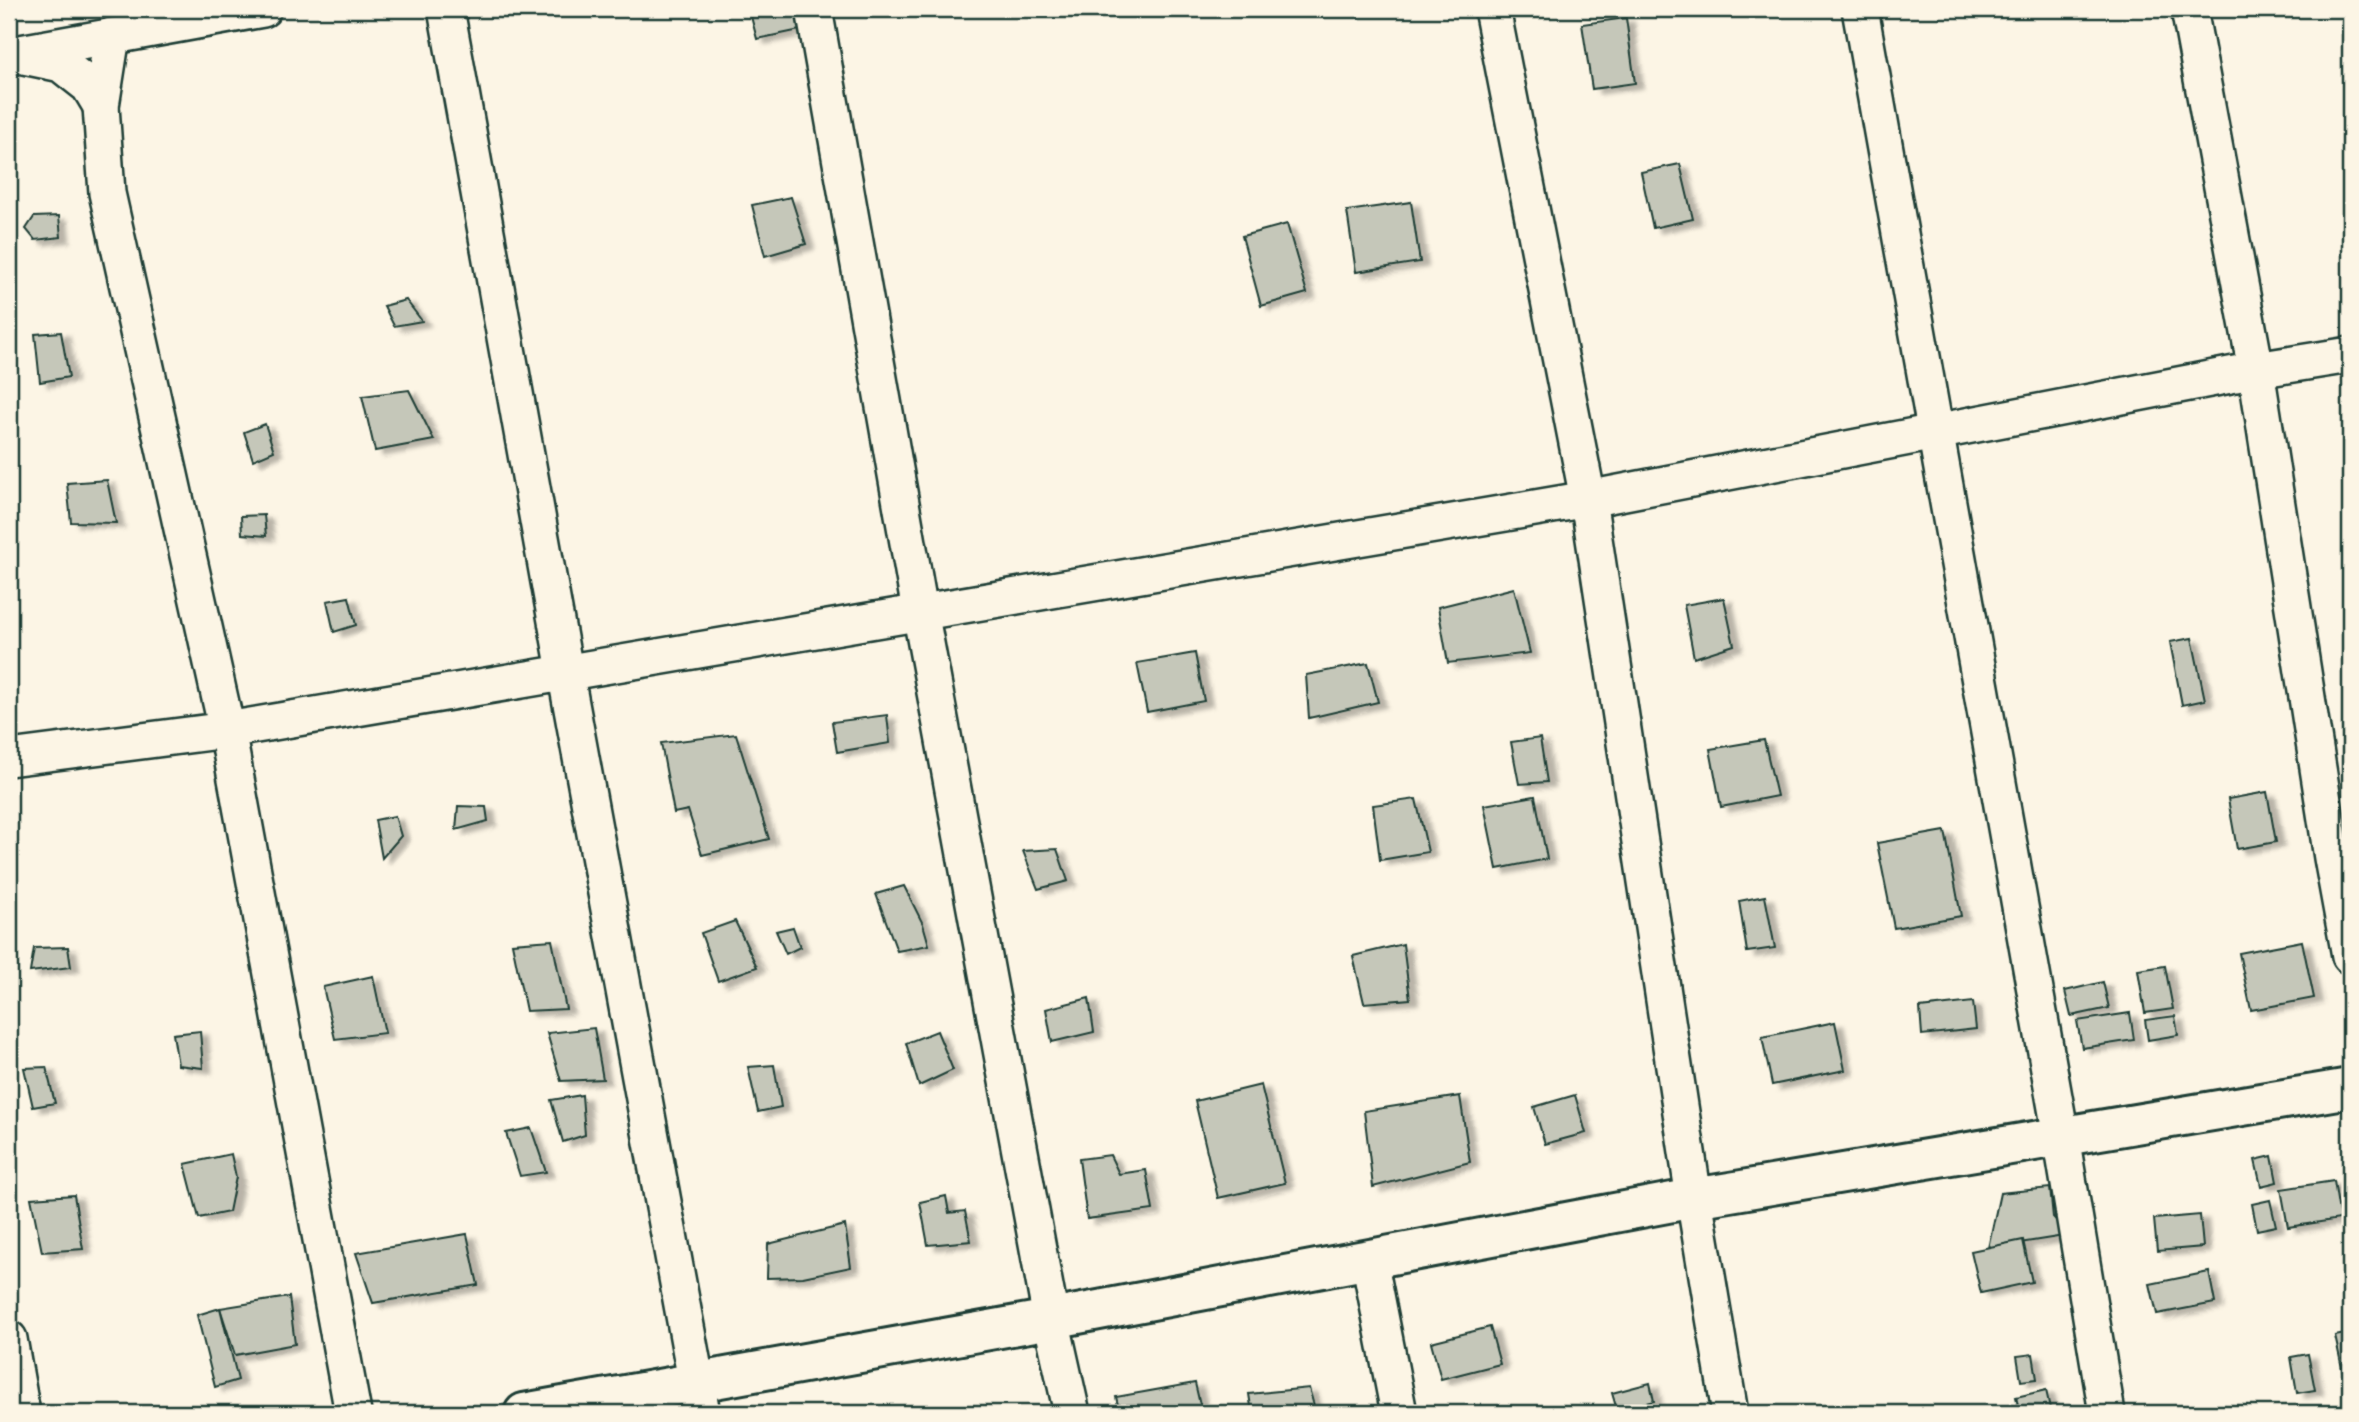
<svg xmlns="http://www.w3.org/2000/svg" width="2359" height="1422" font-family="Pangolin,sans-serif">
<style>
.building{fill:#c5c7b9;stroke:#1f3d34;stroke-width:2;filter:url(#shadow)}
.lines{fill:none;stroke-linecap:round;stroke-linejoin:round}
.street-casing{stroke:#1f3d34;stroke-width:40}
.secondary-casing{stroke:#1f3d34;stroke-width:44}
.street{stroke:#fcf5e5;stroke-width:35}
.secondary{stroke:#fcf5e5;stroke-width:38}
</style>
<defs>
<filter id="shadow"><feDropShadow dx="8" dy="4.5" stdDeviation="2" flood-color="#0004"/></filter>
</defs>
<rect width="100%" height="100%" fill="#fcf5e5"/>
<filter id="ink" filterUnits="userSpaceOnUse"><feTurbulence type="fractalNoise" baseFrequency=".0143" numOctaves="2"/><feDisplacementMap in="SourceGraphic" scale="14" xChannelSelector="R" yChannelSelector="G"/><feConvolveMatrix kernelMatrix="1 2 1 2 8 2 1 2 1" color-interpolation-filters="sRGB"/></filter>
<g filter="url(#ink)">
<g class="building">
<polygon points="749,9 795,9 800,30 757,39"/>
<polygon points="1626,18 1635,83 1592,89 1582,24"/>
<polygon points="1680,164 1693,219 1653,228 1641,172"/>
<polygon points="791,197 806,244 765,256 752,205"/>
<polygon points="1411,202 1420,262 1356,272 1347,211"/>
<polygon points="59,216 61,237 35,240 26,229 34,217"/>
<polygon points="1287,224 1307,293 1261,306 1242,236"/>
<polygon points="406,300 422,321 394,326 384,306"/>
<polygon points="61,332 69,377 40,382 35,334"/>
<polygon points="409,390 434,440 375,451 362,396"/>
<polygon points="265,424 274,451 253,460 244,432"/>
<polygon points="107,480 116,523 71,522 67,483"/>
<polygon points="264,515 266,536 242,534 241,516"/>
<polygon points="1514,588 1530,653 1448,663 1438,607"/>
<polygon points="349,597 356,625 334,632 327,601"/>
<polygon points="1724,598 1734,645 1694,658 1684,605"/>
<polygon points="2192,638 2205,700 2182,705 2170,642"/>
<polygon points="1195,653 1204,701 1147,712 1137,663"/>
<polygon points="1368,663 1378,702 1309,718 1306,675"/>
<polygon points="887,715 890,743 837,752 832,722"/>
<polygon points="736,734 769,839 702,855 688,810 674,813 661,743"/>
<polygon points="1540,738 1547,782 1519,784 1511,742"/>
<polygon points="1764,740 1777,796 1721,807 1710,749"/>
<polygon points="2267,792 2276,842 2237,849 2228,799"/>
<polygon points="1535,796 1547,859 1497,869 1484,805"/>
<polygon points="1416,799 1428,852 1380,860 1373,805"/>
<polygon points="458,806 486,807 488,821 456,830"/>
<polygon points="395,816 401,836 382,858 375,820"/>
<polygon points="1945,831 1961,916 1894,928 1877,843"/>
<polygon points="1057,849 1068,881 1038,889 1023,851"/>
<polygon points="904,886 923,924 929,945 897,951 876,894"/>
<polygon points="1765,896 1775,948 1747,952 1739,901"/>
<polygon points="735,921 757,967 718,981 701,933"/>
<polygon points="793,927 800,947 786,954 776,931"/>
<polygon points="552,940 566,1009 526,1011 512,943"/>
<polygon points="2302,941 2314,998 2251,1010 2239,953"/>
<polygon points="1403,944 1410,999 1364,1003 1353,956"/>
<polygon points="68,947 71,967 30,972 34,948"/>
<polygon points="2165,966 2173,1009 2145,1013 2138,970"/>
<polygon points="373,976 385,1033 335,1039 323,987"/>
<polygon points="2103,982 2109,1008 2071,1016 2065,991"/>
<polygon points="1089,998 1094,1032 1052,1042 1046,1009"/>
<polygon points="1973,1002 1976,1029 1922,1035 1920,1008"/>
<polygon points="2130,1013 2134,1040 2082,1048 2077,1021"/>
<polygon points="2175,1016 2178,1035 2148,1040 2145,1020"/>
<polygon points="1835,1022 1845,1070 1772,1085 1762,1037"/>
<polygon points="594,1028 603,1079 561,1081 547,1033"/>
<polygon points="200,1031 203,1068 178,1065 173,1034"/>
<polygon points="937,1031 953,1070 919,1086 906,1043"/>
<polygon points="774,1065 781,1107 758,1112 748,1067"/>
<polygon points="46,1067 55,1103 33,1107 24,1068"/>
<polygon points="1261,1085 1285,1183 1218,1198 1195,1101"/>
<polygon points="582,1095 585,1135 563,1142 551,1100"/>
<polygon points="1575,1095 1586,1133 1545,1144 1534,1107"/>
<polygon points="1460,1096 1470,1162 1373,1187 1364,1111"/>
<polygon points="531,1128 546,1172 520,1176 506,1133"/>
<polygon points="231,1154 236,1177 229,1212 199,1218 185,1164"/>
<polygon points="1110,1155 1119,1174 1146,1170 1153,1210 1087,1219 1079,1159"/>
<polygon points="2272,1156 2277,1182 2261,1186 2255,1160"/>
<polygon points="2334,1181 2340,1219 2288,1227 2281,1189"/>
<polygon points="2050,1188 2053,1217 2070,1235 1988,1248 2000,1193"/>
<polygon points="74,1195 83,1249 42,1252 31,1198"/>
<polygon points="946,1196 949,1213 965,1211 971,1241 928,1245 920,1202"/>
<polygon points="2270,1200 2276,1226 2257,1230 2252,1204"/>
<polygon points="2200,1215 2203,1247 2157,1251 2154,1219"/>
<polygon points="845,1225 851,1267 803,1277 767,1278 768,1244"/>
<polygon points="467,1234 478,1285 373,1303 356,1253"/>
<polygon points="2023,1240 2032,1282 1981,1293 1971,1251"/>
<polygon points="2209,1272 2215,1303 2157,1314 2150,1284"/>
<polygon points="289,1297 295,1344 235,1355 220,1308"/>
<polygon points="220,1308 238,1380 215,1387 197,1315"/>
<polygon points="1490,1327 1500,1364 1441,1379 1431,1342"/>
<polygon points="2350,1333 2350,1385 2346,1386 2335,1336"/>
<polygon points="2033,1354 2037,1379 2021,1381 2017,1356"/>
<polygon points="2308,1354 2315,1390 2297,1393 2291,1357"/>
<polygon points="1195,1383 1202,1413 1120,1413 1116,1397"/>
<polygon points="1650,1383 1654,1401 1617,1410 1612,1393"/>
<polygon points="1309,1388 1316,1413 1252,1413 1249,1394"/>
<polygon points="2046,1390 2051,1413 2020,1413 2016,1397"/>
</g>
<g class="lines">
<g class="street-casing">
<g id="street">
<polyline points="446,9 565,671 702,1413"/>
<polyline points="814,9 920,611 1051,1319 1072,1413"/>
<polyline points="1492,9 1588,499 1694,1198 1730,1413"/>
<polyline points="1860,9 2061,1136 2107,1413"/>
<polyline points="2189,9 2256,370 2332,858 2350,956"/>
<polyline points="112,36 101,106 107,193 227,730 353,1413"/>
<polyline points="9,55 263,9"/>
<polyline points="23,56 61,64 89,86 101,106"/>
<polyline points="9,758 227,730 1588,499 2256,370 2350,355"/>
<polyline points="1369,1259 1399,1413"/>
<polyline points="9,1339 22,1413"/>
</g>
</g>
<g class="secondary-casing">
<polyline id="secondary" points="524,1413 1051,1319 1694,1198 2350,1088"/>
</g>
<use href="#street" class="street"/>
<use href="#secondary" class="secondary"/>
</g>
</g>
<rect width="2359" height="1422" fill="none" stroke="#fcf5e5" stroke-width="35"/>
<rect x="18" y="18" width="2324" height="1387" fill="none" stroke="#1f3d34" stroke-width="2.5" filter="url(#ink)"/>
</svg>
